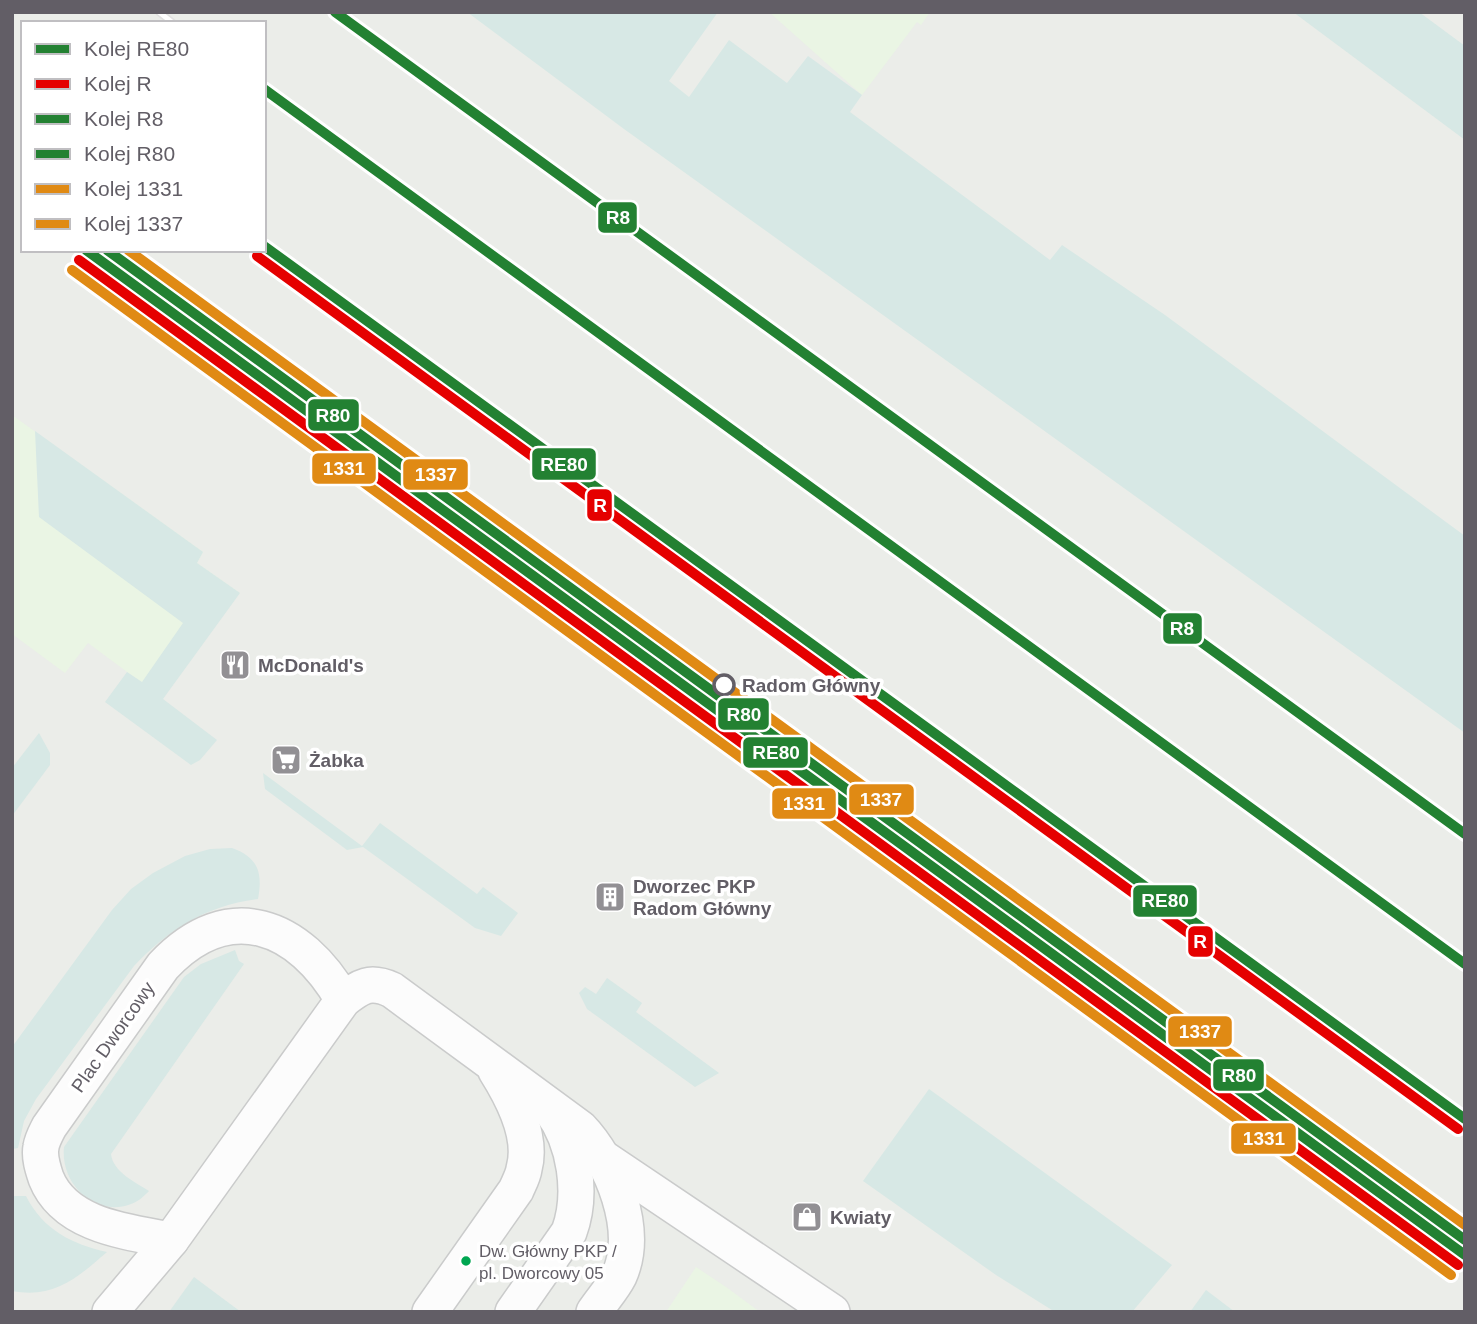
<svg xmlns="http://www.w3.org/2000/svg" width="1477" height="1324" font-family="Helvetica,sans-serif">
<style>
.commercial{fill:#eaf5e4}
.green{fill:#d7e8e5}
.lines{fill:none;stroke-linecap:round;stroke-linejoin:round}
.lane-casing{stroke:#cacbcb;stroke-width:38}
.lane{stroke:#fcfcfc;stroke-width:35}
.rail-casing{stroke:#e1e1e0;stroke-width:8}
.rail{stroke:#fff;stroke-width:5;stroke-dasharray:16;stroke-linecap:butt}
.rail-1-casing{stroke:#fff;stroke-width:16}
.rail-2-casing{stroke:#fff;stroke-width:16}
.rail-3-casing{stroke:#fff;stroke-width:16}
.rail-4-casing{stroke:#fff;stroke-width:16}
.rail-5-casing{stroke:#fff;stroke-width:16}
.rail-6-casing{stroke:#fff;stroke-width:16}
.rail-1{stroke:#238132;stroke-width:10}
.rail-2{stroke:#e50000;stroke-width:10}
.rail-3{stroke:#238132;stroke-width:10}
.rail-4{stroke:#238132;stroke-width:10}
.rail-5{stroke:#e08a14;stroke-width:10}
.rail-6{stroke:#e08a14;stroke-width:10}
.stop-dot{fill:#fff;stroke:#625e66;stroke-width:3.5}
.bus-dot{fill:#00a651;stroke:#fff;stroke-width:2.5}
.labels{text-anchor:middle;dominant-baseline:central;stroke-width:7;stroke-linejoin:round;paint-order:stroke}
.bus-label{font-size:17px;fill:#625e66;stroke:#fff;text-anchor:start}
.poi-label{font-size:19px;font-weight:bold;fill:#625e66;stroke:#fff;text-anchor:start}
.stop-label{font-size:19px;font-weight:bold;fill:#625e66;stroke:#fff;text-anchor:start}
.street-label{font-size:19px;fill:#625e66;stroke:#fff}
.line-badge{stroke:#fff;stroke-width:2.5}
.badge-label{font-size:19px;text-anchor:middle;font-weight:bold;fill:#fff}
</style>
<rect width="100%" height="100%" fill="#ebede9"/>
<g class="commercial">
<polygon points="769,12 930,12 921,25 917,22 862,95"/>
<polygon points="12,415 203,552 197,563 240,593 142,683 88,643 65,673 12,634"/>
<polygon points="696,1267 726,1287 760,1312 666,1312"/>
</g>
<g class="green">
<polygon points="467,12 718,12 669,81 689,97 729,40 787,83 808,56 862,95 850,112 1050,260 1062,245 1165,315 1465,536 1465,733 624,129"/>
<polygon points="1293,12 1419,12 1465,46 1465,140"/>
<polygon points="35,431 203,552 197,563 240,593 163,699 217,740 200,760 191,765 105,702 127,672 142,682 183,623 39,517"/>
<polygon points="39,733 50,753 50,765 12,816 12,768"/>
<polygon points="263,773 362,846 380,823 477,894 483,887 518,913 501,936 475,928 363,847 347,850 265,789"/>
<path d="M232,848C258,857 263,873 258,899C207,905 168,930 134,966L36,1099L24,1121L18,1148L12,1149V1047L112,910L131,889L153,873L185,856L210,849Z"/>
<path d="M235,950L239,961L244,964L111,1154C113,1172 135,1182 149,1191C144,1196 138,1202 131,1204C94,1218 60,1183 64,1147L184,977L201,964Z"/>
<polygon points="607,978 642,1003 636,1012 719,1073 695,1087 587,1009 579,993 585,987 596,994"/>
<polygon points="929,1089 1172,1265 1132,1312 1055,1312 996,1275 863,1181"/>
<path d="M12,1196H26C43,1230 72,1244 107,1252C77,1278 54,1299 12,1291Z"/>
<polygon points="194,1277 241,1312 169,1312"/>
<polygon points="1206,1290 1235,1312 1190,1312"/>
</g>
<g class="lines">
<g class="lane-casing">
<g id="lane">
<polyline points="606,1160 832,1312"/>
<path d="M171,1240C128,1232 65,1226 46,1178C43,1169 39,1157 41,1147C42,1140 46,1133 49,1127L163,966C229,896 300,925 343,1000"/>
<path d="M110,1312L171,1240L343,1000C361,986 370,980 392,990L580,1128C612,1161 640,1230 619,1276C613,1288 602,1300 594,1312"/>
<path d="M430,1312L516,1190C519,1183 523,1176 524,1169C533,1137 513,1098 496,1071"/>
<path d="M513,1312L569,1232C583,1194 575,1142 551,1110"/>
</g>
</g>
<use href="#lane" class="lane"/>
<g class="rail-casing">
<polyline id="rail" points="159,12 173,23"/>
</g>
<use href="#rail" class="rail"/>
<g class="rail-1-casing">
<g id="rail-1">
<polyline points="264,246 1465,1119"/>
<polyline points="86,250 1465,1255"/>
</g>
</g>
<g class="rail-2-casing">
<g id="rail-2">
<polyline points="257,256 1458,1129"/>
<polyline points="79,260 1458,1265"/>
</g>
</g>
<g class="rail-3-casing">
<g id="rail-3">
<polyline points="335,12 1465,834"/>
<polyline points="264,89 1465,964"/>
</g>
</g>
<g class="rail-4-casing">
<polyline id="rail-4" points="107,250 1465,1240"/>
</g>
<g class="rail-5-casing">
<polyline id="rail-5" points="72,270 1451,1275"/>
</g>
<g class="rail-6-casing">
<polyline id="rail-6" points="128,250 1465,1225"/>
</g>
<use href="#rail-1" class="rail-1"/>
<use href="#rail-2" class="rail-2"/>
<use href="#rail-3" class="rail-3"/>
<use href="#rail-4" class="rail-4"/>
<use href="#rail-5" class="rail-5"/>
<use href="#rail-6" class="rail-6"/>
</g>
<defs>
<g id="restaurant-square" transform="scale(1.575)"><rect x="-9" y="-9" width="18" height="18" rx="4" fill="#929094" stroke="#fff"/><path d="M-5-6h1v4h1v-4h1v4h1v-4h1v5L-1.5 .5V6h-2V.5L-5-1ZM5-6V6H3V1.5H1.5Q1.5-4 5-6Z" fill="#fff"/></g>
<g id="supermarket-square" transform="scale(1.575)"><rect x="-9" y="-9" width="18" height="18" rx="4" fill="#929094" stroke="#fff"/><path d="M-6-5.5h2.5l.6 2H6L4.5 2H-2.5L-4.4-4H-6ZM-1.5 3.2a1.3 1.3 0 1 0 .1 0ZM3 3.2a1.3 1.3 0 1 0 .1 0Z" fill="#fff"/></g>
<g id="building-square" transform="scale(1.575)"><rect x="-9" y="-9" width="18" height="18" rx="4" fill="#929094" stroke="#fff"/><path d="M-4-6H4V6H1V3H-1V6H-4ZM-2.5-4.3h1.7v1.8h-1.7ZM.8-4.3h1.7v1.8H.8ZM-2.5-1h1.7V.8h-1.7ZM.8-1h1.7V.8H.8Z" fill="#fff"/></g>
<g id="shop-square" transform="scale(1.575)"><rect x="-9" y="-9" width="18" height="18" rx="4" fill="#929094" stroke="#fff"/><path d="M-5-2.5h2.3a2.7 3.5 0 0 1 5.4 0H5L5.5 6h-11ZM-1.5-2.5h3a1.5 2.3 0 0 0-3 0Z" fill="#fff"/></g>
</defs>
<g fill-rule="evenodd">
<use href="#restaurant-square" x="235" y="665"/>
<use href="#supermarket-square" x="286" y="760"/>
<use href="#building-square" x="610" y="897"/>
<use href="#shop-square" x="807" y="1217"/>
</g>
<circle class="stop-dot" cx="724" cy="685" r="10"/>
<circle class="bus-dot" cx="466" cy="1261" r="6"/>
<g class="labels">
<g class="bus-label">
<text x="479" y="1251">Dw. Główny PKP /<tspan x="479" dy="22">pl. Dworcowy 05</tspan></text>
</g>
<g class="poi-label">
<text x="258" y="665">McDonald's</text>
<text x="309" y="760">Żabka</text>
<text x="633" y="886">Dworzec PKP<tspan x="633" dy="22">Radom Główny</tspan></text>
<text x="830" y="1217">Kwiaty</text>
</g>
<g class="stop-label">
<text x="742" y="685">Radom Główny</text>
</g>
<g class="street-label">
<text transform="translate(113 1037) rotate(-55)">Plac Dworcowy</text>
</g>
</g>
<g class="line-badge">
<rect x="597" y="201" width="41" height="33" rx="7" fill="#238132"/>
<rect x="307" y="398" width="53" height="34" rx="7" fill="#238132"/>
<rect x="531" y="447" width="66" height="34" rx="7" fill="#238132"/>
<rect x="311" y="452" width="66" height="33" rx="7" fill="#e08a14"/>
<rect x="402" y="458" width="67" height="33" rx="7" fill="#e08a14"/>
<rect x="586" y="488" width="27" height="34" rx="7" fill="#e50000"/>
<rect x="1162" y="612" width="41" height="33" rx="7" fill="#238132"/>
<rect x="717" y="697" width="53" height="34" rx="7" fill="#238132"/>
<rect x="742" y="736" width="67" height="33" rx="7" fill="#238132"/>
<rect x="848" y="783" width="67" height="33" rx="7" fill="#e08a14"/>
<rect x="771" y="787" width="66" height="33" rx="7" fill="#e08a14"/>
<rect x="1132" y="884" width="66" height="34" rx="7" fill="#238132"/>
<rect x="1187" y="925" width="27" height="33" rx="7" fill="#e50000"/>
<rect x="1167" y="1015" width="66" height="33" rx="7" fill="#e08a14"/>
<rect x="1212" y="1058" width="53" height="34" rx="7" fill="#238132"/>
<rect x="1230" y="1122" width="67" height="33" rx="7" fill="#e08a14"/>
</g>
<g class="badge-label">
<text x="618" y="224">R8</text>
<text x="333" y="422">R80</text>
<text x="564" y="471">RE80</text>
<text x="344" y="475">1331</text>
<text x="436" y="481">1337</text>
<text x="600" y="512">R</text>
<text x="1182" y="635">R8</text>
<text x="744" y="721">R80</text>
<text x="776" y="759">RE80</text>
<text x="881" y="806">1337</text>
<text x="804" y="810">1331</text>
<text x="1165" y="907">RE80</text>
<text x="1200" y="948">R</text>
<text x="1200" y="1038">1337</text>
<text x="1239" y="1082">R80</text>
<text x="1264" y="1145">1331</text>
</g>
<rect width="1477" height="1324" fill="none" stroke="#625e66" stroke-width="28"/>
<rect x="21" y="21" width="245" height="231" fill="#ffffff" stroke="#c0bfc2" stroke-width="2"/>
<rect x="35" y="44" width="35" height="10" fill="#238132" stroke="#c0bfc2" stroke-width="2"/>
<text x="84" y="56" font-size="21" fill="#625e66">Kolej RE80</text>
<rect x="35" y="79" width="35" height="10" fill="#e50000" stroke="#c0bfc2" stroke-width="2"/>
<text x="84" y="91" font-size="21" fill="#625e66">Kolej R</text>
<rect x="35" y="114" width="35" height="10" fill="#238132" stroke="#c0bfc2" stroke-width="2"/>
<text x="84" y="126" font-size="21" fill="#625e66">Kolej R8</text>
<rect x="35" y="149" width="35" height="10" fill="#238132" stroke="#c0bfc2" stroke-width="2"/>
<text x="84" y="161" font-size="21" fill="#625e66">Kolej R80</text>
<rect x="35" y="184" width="35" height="10" fill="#e08a14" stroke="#c0bfc2" stroke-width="2"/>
<text x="84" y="196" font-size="21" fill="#625e66">Kolej 1331</text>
<rect x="35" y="219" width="35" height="10" fill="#e08a14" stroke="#c0bfc2" stroke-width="2"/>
<text x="84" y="231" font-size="21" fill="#625e66">Kolej 1337</text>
</svg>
